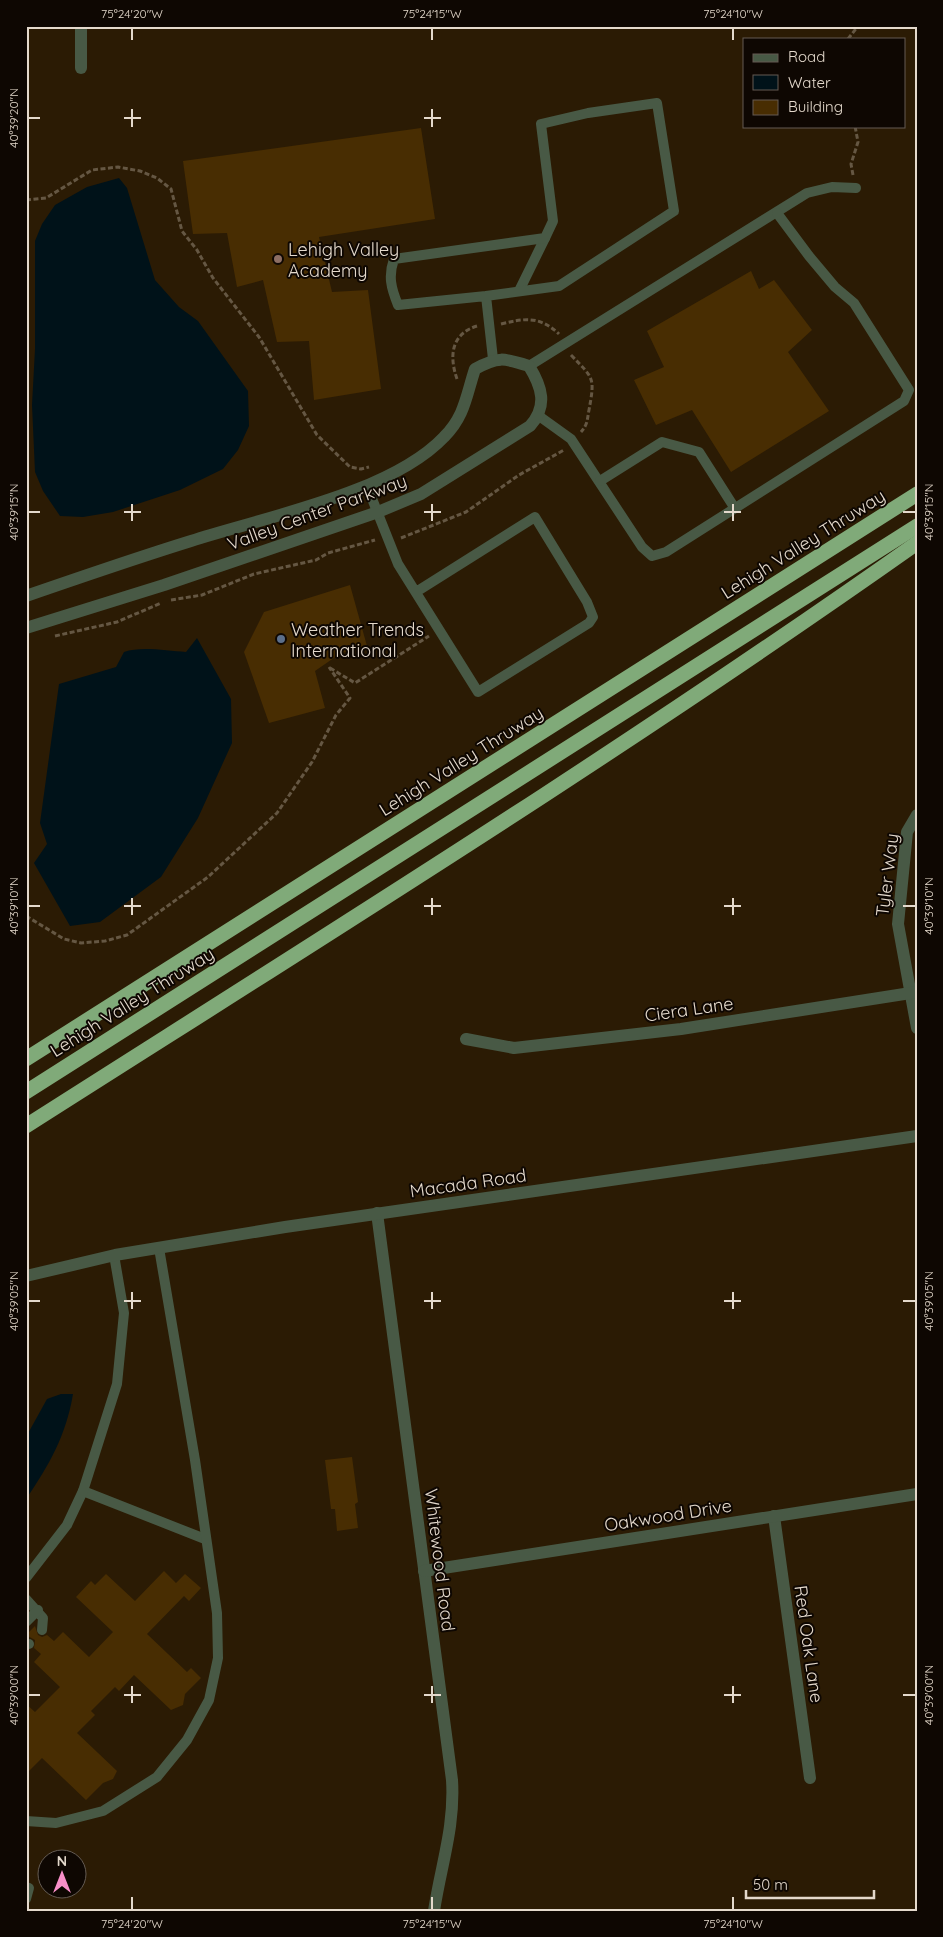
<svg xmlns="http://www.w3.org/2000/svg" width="943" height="1937" font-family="Quicksand,sans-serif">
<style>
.water{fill:#001219}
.building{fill:#482d02}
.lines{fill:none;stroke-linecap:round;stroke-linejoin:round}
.path{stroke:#655743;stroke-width:3;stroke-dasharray:5 2.5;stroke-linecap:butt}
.service{stroke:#485945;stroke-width:10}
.minor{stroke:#485945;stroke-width:12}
.tertiary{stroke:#485945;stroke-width:12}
.motorway{stroke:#80aa79;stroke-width:15}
.ticks{fill:none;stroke:#e4d9cc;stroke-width:2}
.education-dot{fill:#8d6e63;stroke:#0e0702;stroke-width:2}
.service-dot{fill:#5c6f8a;stroke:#0e0702;stroke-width:2}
.labels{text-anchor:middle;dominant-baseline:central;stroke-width:4;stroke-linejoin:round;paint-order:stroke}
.poi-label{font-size:18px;fill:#e4d9cc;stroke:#0e0702;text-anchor:start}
.street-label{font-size:18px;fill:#e4d9cc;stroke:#0e0702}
.neatline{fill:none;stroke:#e4d9cc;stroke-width:2}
.ticks-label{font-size:12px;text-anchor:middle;fill:#e4d9cc}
</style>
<rect width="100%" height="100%" fill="#2b1b04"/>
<g class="water">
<polygon points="119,178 127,188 155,280 179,307 198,321 248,391 249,426 238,450 223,469 180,490 113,512 83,517 60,516 43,491 35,472 32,405 35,349 35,241 42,224 55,205 87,187"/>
<path d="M197,638L231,699L232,743L198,818L161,877L100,922L70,926L34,863L47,844L40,823L59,684L116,667L124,652C141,646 167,651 186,652Z"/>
<path d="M61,1394H73C66,1436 49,1465 26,1499V1437L47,1399Z"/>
</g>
<g class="building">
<polygon points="421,128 435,219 319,237 332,292 368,290 381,389 314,400 309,341 277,342 263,280 237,287 227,233 193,234 183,161"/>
<polygon points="751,271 759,289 774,280 812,330 788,352 829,411 731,472 692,410 656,425 634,380 664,367 647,331"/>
<polygon points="350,585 367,646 341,653 315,671 325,708 269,723 244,652 264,612"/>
<polygon points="352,1457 358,1502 355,1504 358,1528 337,1531 335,1509 331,1509 325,1460"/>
<polygon points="164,1571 176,1583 185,1574 201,1588 189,1601 184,1596 147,1634 187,1672 191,1668 201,1678 185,1694 183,1705 171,1710 134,1675 119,1691 115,1687 91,1711 95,1715 77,1733 117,1771 113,1779 103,1783 86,1800 42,1758 26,1774 26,1704 35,1712 60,1687 34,1662 41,1654 34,1648 35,1640 26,1635 35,1626 38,1635 42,1637 47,1635 54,1641 63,1632 89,1657 113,1632 76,1597 91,1581 95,1585 106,1574 135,1601"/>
</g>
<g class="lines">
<g class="path">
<polyline points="848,39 858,26"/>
<polyline points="853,175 851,164 858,142 855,126"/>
<polyline points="26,200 46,198 92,170 118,167 140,171 157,178 171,189 182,231 197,250 213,278 259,337 317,435 350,467 361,469 369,467"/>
<path d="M501,324C525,318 540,316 559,334"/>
<path d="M571,355C594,379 595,377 589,410C587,420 588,424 581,432"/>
<path d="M457,379C449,356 451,334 477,326"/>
<polyline points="401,538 466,512 519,475 564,450"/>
<polyline points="171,600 202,595 254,574 316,560 328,553 375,540"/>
<polyline points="55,636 117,622 161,603"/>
<polyline points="330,668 355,683 429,636"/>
<polyline points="26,916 64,939 81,943 105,941 127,935 208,877 277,813 312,762 336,715 350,698 329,667"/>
</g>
<g class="service">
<polyline points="519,291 545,238"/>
<path d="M486,296L559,286L674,211L657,103L588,113L541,124L553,221L545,238L394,259C388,276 391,288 398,305L486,296L493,359"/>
<polyline points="529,366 807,193 832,187 856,188"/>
<polyline points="539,416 571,439 642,547 652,556 666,552 904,401 909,390 854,303 835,287 809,256 777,213"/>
<polyline points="600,481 662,442 699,452 734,507"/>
<polyline points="367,486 398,564 478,692 589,623 593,617 587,602 535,517 416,592"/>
<polyline points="83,1491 205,1539"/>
<polyline points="26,1578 67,1525 83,1491 117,1384 124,1313 114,1255"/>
<polyline points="26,1599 43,1618 42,1630"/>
<polyline points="26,1622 38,1610"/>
<polyline points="26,1644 29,1644"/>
<polyline points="26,1821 56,1823 103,1811 157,1777 187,1740 209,1700 218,1658 217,1613 195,1460 159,1248"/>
<polyline points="26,1887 29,1888 26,1899"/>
</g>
<g class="minor">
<polyline points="81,26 81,68"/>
<path d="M26,596C81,577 136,558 191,541C265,517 391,493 444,437C465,416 466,396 475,369C498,356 504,358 529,366C542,387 548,406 530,426L421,494L378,512L164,585L26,628"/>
<polyline points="917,815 907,832 898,924 917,1028"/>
<polyline points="466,1039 514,1048 681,1029 917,992"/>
<path d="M377,1213L452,1780C455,1827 441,1865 434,1911"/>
<polyline points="774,1516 810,1778"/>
<polyline points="424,1571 917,1494"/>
</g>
<polyline class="tertiary" points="26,1276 115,1255 285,1227 917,1136"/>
<g class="motorway">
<polyline points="26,1059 917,494"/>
<polyline points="26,1092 917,526"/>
<path d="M26,1126C326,935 627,748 917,543"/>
</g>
</g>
<path class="ticks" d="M132,28V40M432,28V40M733,28V40M132,109V127M432,109V127M28,118H40M124,118H141M424,118H441M132,504V521M432,504V521M733,504V521M28,512H40M124,512H141M424,512H441M724,512H741M903,512H916M132,898V915M432,898V915M733,898V915M28,906H40M124,906H141M424,906H441M724,906H741M903,906H916M132,1292V1309M432,1292V1309M733,1292V1309M28,1301H40M124,1301H141M424,1301H441M724,1301H741M903,1301H916M132,1686V1703M432,1686V1703M733,1686V1703M28,1695H40M124,1695H141M424,1695H441M724,1695H741M903,1695H916M132,1897V1910M432,1897V1910M733,1897V1910"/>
<circle class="education-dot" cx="278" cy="259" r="5"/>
<circle class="service-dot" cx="281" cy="639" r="5"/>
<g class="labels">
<g class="poi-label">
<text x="288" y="249">Lehigh Valley<tspan x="288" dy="21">Academy</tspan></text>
<text x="291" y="629">Weather Trends<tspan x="291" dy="21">International</tspan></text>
</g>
<g class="street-label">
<text transform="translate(317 512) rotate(-20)">Valley Center Parkway</text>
<text transform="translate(803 544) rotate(-32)">Lehigh Valley Thruway</text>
<text transform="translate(461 761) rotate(-32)">Lehigh Valley Thruway</text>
<text transform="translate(887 875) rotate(-83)">Tyler Way</text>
<text transform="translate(132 1002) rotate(-32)">Lehigh Valley Thruway</text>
<text transform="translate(689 1009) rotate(-8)">Ciera Lane</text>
<text transform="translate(468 1183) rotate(-8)">Macada Road</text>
<text transform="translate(668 1515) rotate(-9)">Oakwood Drive</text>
<text transform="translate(440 1560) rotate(83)">Whitewood Road</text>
<text transform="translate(809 1644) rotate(82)">Red Oak Lane</text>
</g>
</g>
<rect width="943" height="1937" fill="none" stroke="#0e0702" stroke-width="55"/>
<rect x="743" y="38" width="162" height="90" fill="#0e0702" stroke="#645b53"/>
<rect x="753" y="54" width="25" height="8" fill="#485945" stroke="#645b53"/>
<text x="788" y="62" font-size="15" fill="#e4d9cc">Road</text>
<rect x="753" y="75" width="25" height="15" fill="#001219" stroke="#645b53"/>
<text x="788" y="88" font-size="15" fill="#e4d9cc">Water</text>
<rect x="753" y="100" width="25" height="15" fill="#482d02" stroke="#645b53"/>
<text x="788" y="112" font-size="15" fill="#e4d9cc">Building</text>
<g transform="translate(62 1874)"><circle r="24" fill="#0e0702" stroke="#645b53"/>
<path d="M0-4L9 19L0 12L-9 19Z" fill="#f98fc9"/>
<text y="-8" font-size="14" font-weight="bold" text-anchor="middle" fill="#e4d9cc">N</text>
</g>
<path d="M746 1890v8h128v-8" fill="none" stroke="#e4d9cc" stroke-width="2.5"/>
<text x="753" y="1890" font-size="15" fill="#e4d9cc" stroke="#0e0702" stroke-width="4" paint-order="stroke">50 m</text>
<rect x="28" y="28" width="888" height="1882" class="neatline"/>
<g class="ticks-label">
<text x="132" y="18">75°24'20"W</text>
<text x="432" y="18">75°24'15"W</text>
<text x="733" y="18">75°24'10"W</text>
<text transform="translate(14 118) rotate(-90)" y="4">40°39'20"N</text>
<text transform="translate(14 512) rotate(-90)" y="4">40°39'15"N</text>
<text transform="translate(929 512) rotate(-90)" y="4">40°39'15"N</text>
<text transform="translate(14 906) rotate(-90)" y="4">40°39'10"N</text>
<text transform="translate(929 906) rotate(-90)" y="4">40°39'10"N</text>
<text transform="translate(14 1301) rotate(-90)" y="4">40°39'05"N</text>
<text transform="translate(929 1301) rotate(-90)" y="4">40°39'05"N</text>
<text transform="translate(14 1695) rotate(-90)" y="4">40°39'00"N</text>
<text transform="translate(929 1695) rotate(-90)" y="4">40°39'00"N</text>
<text x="132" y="1928">75°24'20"W</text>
<text x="432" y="1928">75°24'15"W</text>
<text x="733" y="1928">75°24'10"W</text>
</g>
</svg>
